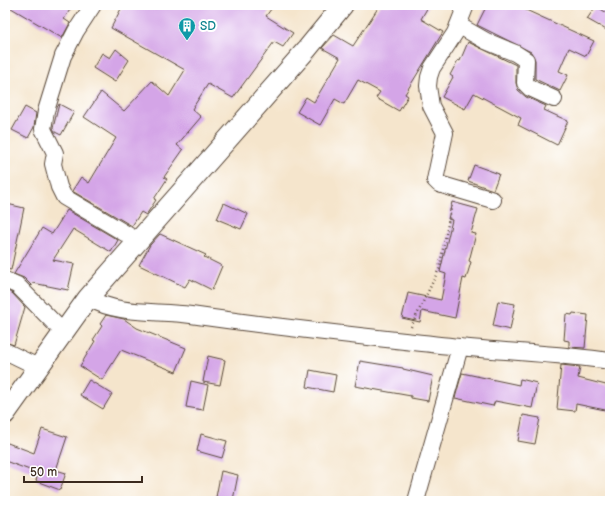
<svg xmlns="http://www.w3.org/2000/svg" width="615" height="506" viewBox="0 0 615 506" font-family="'Balsamiq Sans',sans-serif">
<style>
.building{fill:#d4a5e7}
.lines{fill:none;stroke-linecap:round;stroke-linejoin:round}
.minor-casing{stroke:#574638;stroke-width:18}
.major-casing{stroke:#574638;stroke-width:22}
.path{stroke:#574638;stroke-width:2.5;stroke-dasharray:1 3;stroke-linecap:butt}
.minor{stroke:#fff;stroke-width:16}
.major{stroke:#fff;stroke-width:20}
.labels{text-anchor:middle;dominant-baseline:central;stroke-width:4;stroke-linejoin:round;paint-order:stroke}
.culture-label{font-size:12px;fill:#0d838f;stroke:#fff;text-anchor:start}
</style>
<rect width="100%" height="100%" fill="#fff"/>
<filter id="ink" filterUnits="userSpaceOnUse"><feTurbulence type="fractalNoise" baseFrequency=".025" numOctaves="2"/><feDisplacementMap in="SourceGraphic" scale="8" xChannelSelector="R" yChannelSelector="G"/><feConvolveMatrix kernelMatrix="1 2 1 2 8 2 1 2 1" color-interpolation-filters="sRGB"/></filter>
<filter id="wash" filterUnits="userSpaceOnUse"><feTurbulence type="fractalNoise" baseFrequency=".012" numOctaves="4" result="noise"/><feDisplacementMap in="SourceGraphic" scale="16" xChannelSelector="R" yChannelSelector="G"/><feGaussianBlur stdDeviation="0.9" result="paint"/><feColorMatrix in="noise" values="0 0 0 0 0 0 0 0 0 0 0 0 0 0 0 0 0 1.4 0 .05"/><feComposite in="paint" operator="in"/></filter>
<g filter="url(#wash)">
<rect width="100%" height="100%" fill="#f5e5cc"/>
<g id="blocks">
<!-- building -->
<path class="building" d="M 6,5 L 73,5 L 64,19 L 70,23 L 62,38 Z
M 123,5 L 274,5 L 266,16 L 293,33 L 283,47 L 274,42 L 233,98 L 208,84 L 192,109 L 201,117 L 177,145 L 183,150 L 164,177 L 167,179 L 154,199 L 156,200 L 146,215 L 141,212 L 132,226 L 72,191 L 81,177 L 89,183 L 116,138 L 84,117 L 101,92 L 124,111 L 152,81 L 169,96 L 185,70 L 111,28 Z
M 380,5 L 429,5 L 421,19 L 443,32 L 405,94 L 408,96 L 399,111 L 376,98 L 380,92 L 358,80 L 344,104 L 335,99 L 320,125 L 297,112 L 306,97 L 314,102 L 340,58 L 322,48 L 334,35 L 353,46 Z
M 487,5 L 515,5 L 594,41 L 586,56 L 569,48 L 559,71 L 568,75 L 560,91 L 535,79 L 535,60 L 531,52 L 477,25 Z
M 596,6 L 610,15 L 610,32 L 587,19 Z
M 468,42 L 516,65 L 516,83 L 518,90 L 526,97 L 546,106 L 544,110 L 568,121 L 557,145 L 518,125 L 521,118 L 474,93 L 465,109 L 442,97 L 453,77 L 450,75 L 458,60 L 460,61 Z
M 116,49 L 129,60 L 115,82 L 93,68 L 102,53 L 110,58 Z
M 59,104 L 74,112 L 61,135 L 55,132 L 53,128 Z
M 25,107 L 36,113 L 34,127 L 28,138 L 12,130 Z
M 474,165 L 499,174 L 493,190 L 468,181 Z
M 452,202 L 478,209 L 471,233 L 476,234 L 469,261 L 471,262 L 466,279 L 463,278 L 455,318 L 422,311 L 420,322 L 402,318 L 408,293 L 441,300 L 446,274 L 440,272 L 452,220 L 448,219 Z
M 224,203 L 248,214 L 241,229 L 217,219 Z
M 7,204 L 24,208 L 11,270 L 5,269 L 5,211 Z
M 67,210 L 118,240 L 111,252 L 73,229 L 53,260 L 74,264 L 68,290 L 33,283 L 32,286 L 24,278 L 14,274 L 42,228 L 52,234 Z
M 160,234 L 206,255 L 204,257 L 222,266 L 212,290 L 190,279 L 185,287 L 139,265 L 150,245 Z
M 5,290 L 12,293 L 25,307 L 14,345 L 5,342 Z
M 498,301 L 515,304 L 510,330 L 493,326 Z
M 573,313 L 588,315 L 585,348 L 569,347 L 569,341 L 564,340 L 566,314 L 572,315 Z
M 106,315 L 124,319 L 137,328 L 186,348 L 176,372 L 121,350 L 102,380 L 80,366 L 95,341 L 93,340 L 102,326 L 100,324 Z
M 208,356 L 225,360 L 220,385 L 203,382 Z
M 360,361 L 403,368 L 403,369 L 433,376 L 428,401 L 411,398 L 411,396 L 355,386 Z
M 561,365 L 580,367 L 578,378 L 610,386 L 610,411 L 576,404 L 575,411 L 557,409 Z
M 310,370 L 336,375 L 333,392 L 307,387 Z
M 462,373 L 519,385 L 520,379 L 537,383 L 532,408 L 495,401 L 493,406 L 455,398 Z
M 89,380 L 112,394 L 103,409 L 80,395 Z
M 191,381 L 208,385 L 203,410 L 186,407 Z
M 523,415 L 540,418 L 535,444 L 518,441 Z
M 42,429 L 67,437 L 56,470 L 66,473 L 60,490 L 36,481 L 38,473 L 5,461 L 5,442 L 34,453 Z
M 201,434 L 227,441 L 222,458 L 197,451 Z
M 221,471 L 238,475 L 233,500 L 216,497 Z"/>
</g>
</g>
<g filter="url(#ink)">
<use href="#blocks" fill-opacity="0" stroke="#574638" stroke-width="1"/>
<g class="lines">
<!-- minor casing -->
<g class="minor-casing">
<path id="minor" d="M 93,5 L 76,31 L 63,56 L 46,111 L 43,129 L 55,153 L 53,164 L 59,187 L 64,197 L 138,241
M 466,5 L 455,33 L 432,68 L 429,77 L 428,86 L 431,106 L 445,133 L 435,180 L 439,184 L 493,200
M 458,25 L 486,41 L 515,53 L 526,60 L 525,83 L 530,88 L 554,99
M 5,280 L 17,285 L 64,333
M 88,298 C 121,316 155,310 191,315 C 280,328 370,337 459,347 C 509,352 560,354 610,361
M 5,351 L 38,367
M 416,501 L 460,347"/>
</g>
<!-- major casing -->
<g class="major-casing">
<path id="major" d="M 5,414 L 88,298 L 307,49 L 343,5"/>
</g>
<!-- path -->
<path class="path" d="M 411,327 L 439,269 L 452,204"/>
<!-- minor -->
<use href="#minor" class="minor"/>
<!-- major -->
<use href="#major" class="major"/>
</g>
</g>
<!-- icons -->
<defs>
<g id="building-pin" transform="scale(0.9)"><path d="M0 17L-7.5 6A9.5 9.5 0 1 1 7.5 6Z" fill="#0f9aa8" stroke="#fff"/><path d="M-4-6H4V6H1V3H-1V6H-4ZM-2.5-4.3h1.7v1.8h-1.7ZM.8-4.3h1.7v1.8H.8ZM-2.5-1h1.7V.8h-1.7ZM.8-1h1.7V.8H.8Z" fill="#fff"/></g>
</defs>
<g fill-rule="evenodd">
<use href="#building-pin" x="187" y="26"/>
</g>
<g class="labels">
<!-- culture labels -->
<g class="culture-label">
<text x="200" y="26">SD</text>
</g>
</g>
<!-- margin -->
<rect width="615" height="506" fill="none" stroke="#fff" stroke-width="20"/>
<!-- scale -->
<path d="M24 476v6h118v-6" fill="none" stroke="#3b2a1e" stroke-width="2"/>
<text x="30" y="476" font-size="12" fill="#3b2a1e" stroke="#ffffff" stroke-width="3" paint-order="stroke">50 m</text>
</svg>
